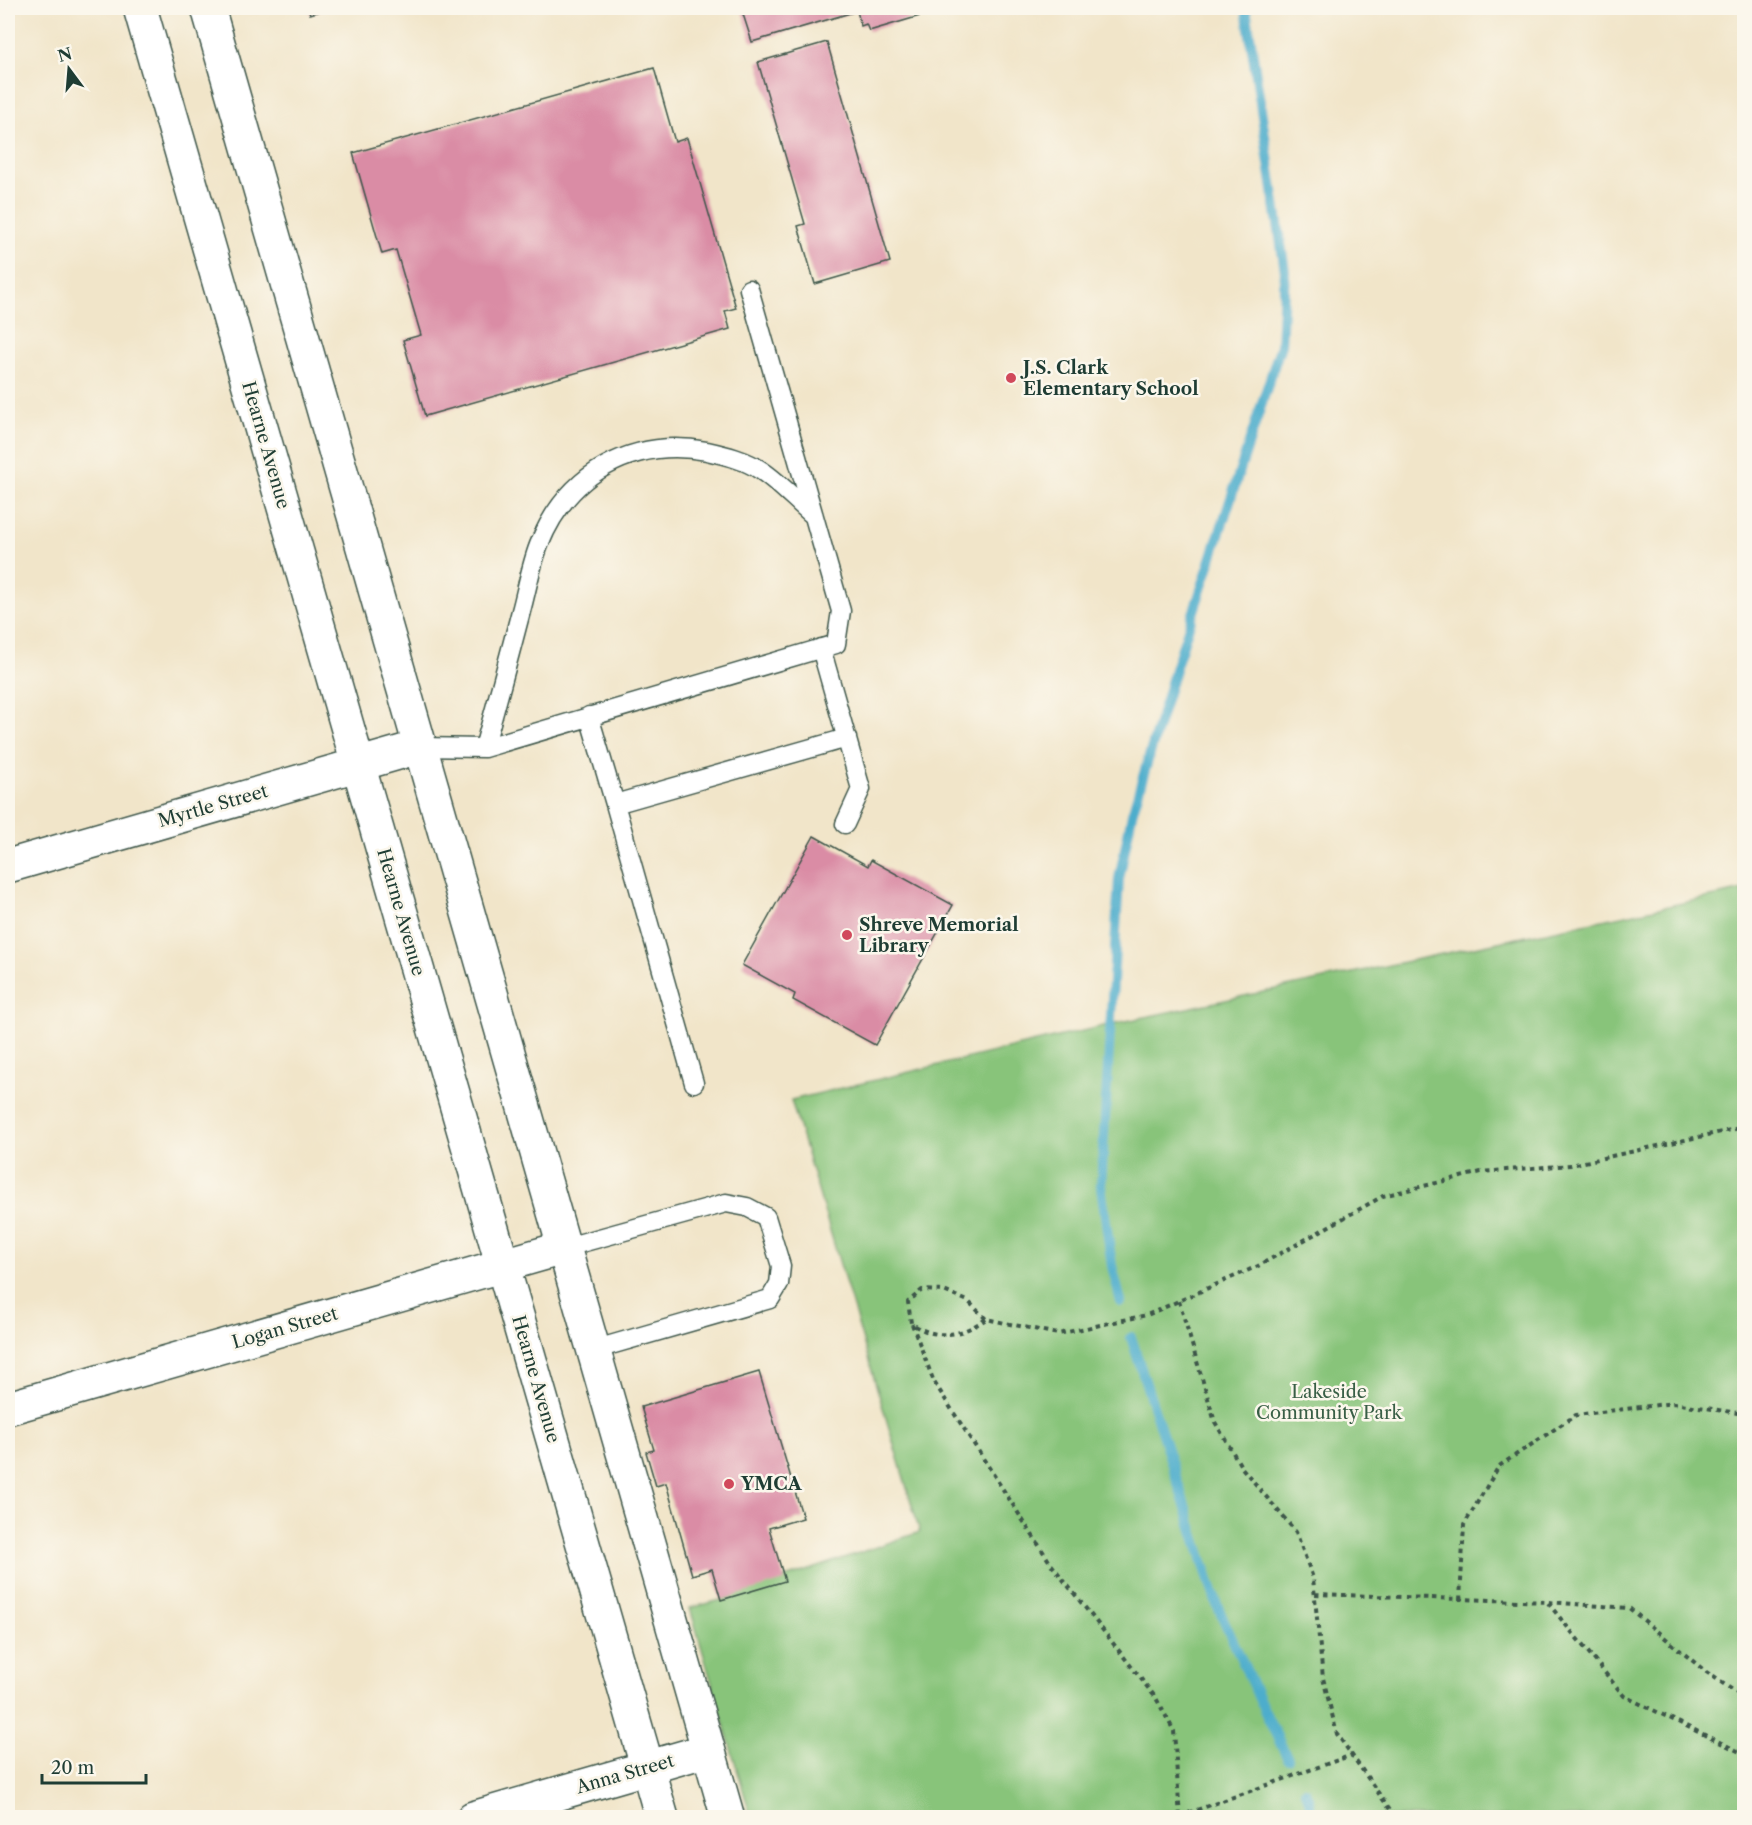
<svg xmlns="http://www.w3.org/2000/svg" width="1752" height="1825" viewBox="0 0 1752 1825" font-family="'Libre Caslon Text',serif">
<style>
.green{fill:#88c47a;stroke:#548057;stroke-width:1.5}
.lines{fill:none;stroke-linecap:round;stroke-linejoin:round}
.stream{stroke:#4dadcc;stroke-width:10}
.building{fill:#da8ca5}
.lane-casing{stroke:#3e564a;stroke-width:21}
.street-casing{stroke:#3e564a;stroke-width:36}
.secondary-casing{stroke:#3e564a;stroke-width:36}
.path{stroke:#3e564a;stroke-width:4;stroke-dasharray:4.5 4.5;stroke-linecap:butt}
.lane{stroke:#fff;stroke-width:18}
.street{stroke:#fff;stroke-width:33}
.secondary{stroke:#fff;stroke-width:33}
.poi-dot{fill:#d1495b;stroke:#fbf7ec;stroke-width:2}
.labels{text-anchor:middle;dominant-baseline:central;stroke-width:5;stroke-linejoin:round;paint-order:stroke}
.poi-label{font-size:18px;font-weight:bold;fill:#1f3d34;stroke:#fbf7ec;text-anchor:start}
.street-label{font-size:18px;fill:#1f3d34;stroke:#fbf7ec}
.park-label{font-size:18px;fill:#395f46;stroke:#fbf7ec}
</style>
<rect width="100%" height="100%" fill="#fbf7ec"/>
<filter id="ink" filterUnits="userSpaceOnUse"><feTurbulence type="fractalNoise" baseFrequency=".0167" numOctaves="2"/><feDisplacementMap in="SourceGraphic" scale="12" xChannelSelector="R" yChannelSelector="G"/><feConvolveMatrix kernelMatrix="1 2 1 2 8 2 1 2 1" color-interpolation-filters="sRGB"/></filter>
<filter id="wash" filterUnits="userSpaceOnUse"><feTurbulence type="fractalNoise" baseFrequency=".008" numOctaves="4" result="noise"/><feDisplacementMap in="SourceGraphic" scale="24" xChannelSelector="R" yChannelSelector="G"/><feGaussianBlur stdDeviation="1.35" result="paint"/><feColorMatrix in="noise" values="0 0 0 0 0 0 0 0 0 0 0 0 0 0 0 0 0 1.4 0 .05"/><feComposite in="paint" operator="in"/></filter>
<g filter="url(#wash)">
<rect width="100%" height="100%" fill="#f1e5c9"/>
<!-- green -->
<path class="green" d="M 1744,890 L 1744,1817 L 751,1817 L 690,1608 L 721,1600 L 920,1532 L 791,1100 L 1112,1024 Z"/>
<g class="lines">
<!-- stream -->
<path class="stream" d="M 1121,1302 L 1112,1266 L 1101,1186 L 1119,879 L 1132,814 L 1176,666 L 1281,345 L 1285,271 L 1246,8
M 1131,1337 L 1217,1605 L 1265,1712 L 1288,1759
M 1305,1791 L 1309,1800 L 1312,1818"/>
</g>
<g id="blocks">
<!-- building -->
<path class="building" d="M 308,8 L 331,8 L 310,14 Z
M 741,8 L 947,8 L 869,31 L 866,24 L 861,26 L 857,11 L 752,42 Z
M 827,42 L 890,262 L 815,284 L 798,226 L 805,224 L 758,62 Z
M 654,68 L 675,142 L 687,138 L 736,308 L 725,311 L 730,329 L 425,416 L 403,340 L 421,335 L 396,250 L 382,254 L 353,153 Z
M 814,836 L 868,866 L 871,860 L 953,905 L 875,1045 L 793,1000 L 795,994 L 742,965 Z
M 759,1372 L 803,1518 L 769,1528 L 785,1581 L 721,1600 L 712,1569 L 692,1575 L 666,1483 L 656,1486 L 646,1452 L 654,1450 L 641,1407 Z"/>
</g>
</g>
<g filter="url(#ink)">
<use href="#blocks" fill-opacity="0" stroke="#3e564a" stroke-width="1.5"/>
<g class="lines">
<!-- lane casing -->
<g class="lane-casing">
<path id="lane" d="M 821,648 L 861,789 L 845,824
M 589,716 L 615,804
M 419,747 L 484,748 L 836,644 L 841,611 L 749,289
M 484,748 C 497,702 509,657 521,611 C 527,589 531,565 539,545 C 567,474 632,437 707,451 C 725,455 746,460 762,471 C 781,484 797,502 814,516
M 694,1083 L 615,804 L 847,738
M 563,1248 L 726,1203 L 747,1207 L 766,1217 L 781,1266 L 779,1284 L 770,1299 L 593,1350
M 549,1796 L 555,1818"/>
</g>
<!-- street casing -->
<g class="street-casing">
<path id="street" d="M 8,866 L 419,747
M 8,1408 L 563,1248
M 473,1818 L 708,1750"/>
</g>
<!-- secondary casing -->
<g class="secondary-casing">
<path id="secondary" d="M 140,8 L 662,1818
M 208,8 L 728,1818"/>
</g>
<!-- path -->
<path class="path" d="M 1179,1301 L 1215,1422 L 1242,1468 L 1296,1532 L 1313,1578 L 1323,1678 L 1337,1734 L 1396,1818
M 986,1319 C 961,1336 936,1341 911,1323 L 908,1302 L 922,1290 L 944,1291 L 968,1301 L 986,1319 L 1058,1334 L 1147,1315 L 1258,1266 L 1383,1196 L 1481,1172 L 1571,1165 L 1744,1127
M 912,1324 L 934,1382 L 1051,1564 L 1156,1698 L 1174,1731 L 1180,1818
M 1315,1594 L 1548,1602 L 1629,1608 L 1705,1671 L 1744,1698
M 1460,1600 L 1464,1525 L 1499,1466 L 1576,1415 L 1674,1403 L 1744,1414
M 1548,1603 L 1624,1696 L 1744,1754
M 1180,1816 L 1352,1755"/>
<!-- lane -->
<use href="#lane" class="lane"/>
<!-- street -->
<use href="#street" class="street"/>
<!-- secondary -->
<use href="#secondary" class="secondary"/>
</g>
</g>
<!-- markers -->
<g class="poi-dot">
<circle cx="1011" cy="378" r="6"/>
<circle cx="847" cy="935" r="6"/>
<circle cx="729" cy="1484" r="6"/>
</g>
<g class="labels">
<!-- poi labels -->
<g class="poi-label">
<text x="1023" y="368">J.S. Clark<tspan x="1023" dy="21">Elementary School</tspan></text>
<text x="859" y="925">Shreve Memorial<tspan x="859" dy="21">Library</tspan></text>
<text x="741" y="1484">YMCA</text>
</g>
<!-- street labels -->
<g class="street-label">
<text transform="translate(266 445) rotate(74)">Hearne Avenue</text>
<text transform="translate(213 806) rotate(-16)">Myrtle Street</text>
<text transform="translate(401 912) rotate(74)">Hearne Avenue</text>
<text transform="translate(285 1328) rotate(-16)">Logan Street</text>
<text transform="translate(536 1379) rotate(74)">Hearne Avenue</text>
<text transform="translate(625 1774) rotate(-16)">Anna Street</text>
</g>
<!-- park labels -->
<g class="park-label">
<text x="1329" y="1392">Lakeside<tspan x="1329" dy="21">Community Park</tspan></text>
</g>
</g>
<!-- margin -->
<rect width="1752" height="1825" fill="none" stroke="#fbf7ec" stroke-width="30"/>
<!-- north arrow -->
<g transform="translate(69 69) rotate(344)" stroke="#fbf7ec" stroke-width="4.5" paint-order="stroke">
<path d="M0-4.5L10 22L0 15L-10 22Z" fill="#1f3d34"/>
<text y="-9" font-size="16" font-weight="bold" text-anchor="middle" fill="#1f3d34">N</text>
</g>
<!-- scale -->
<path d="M42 1774v9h104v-9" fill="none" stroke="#1f3d34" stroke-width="3"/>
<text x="51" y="1774" font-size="18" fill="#1f3d34" stroke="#fbf7ec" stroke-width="4.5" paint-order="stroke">20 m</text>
</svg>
